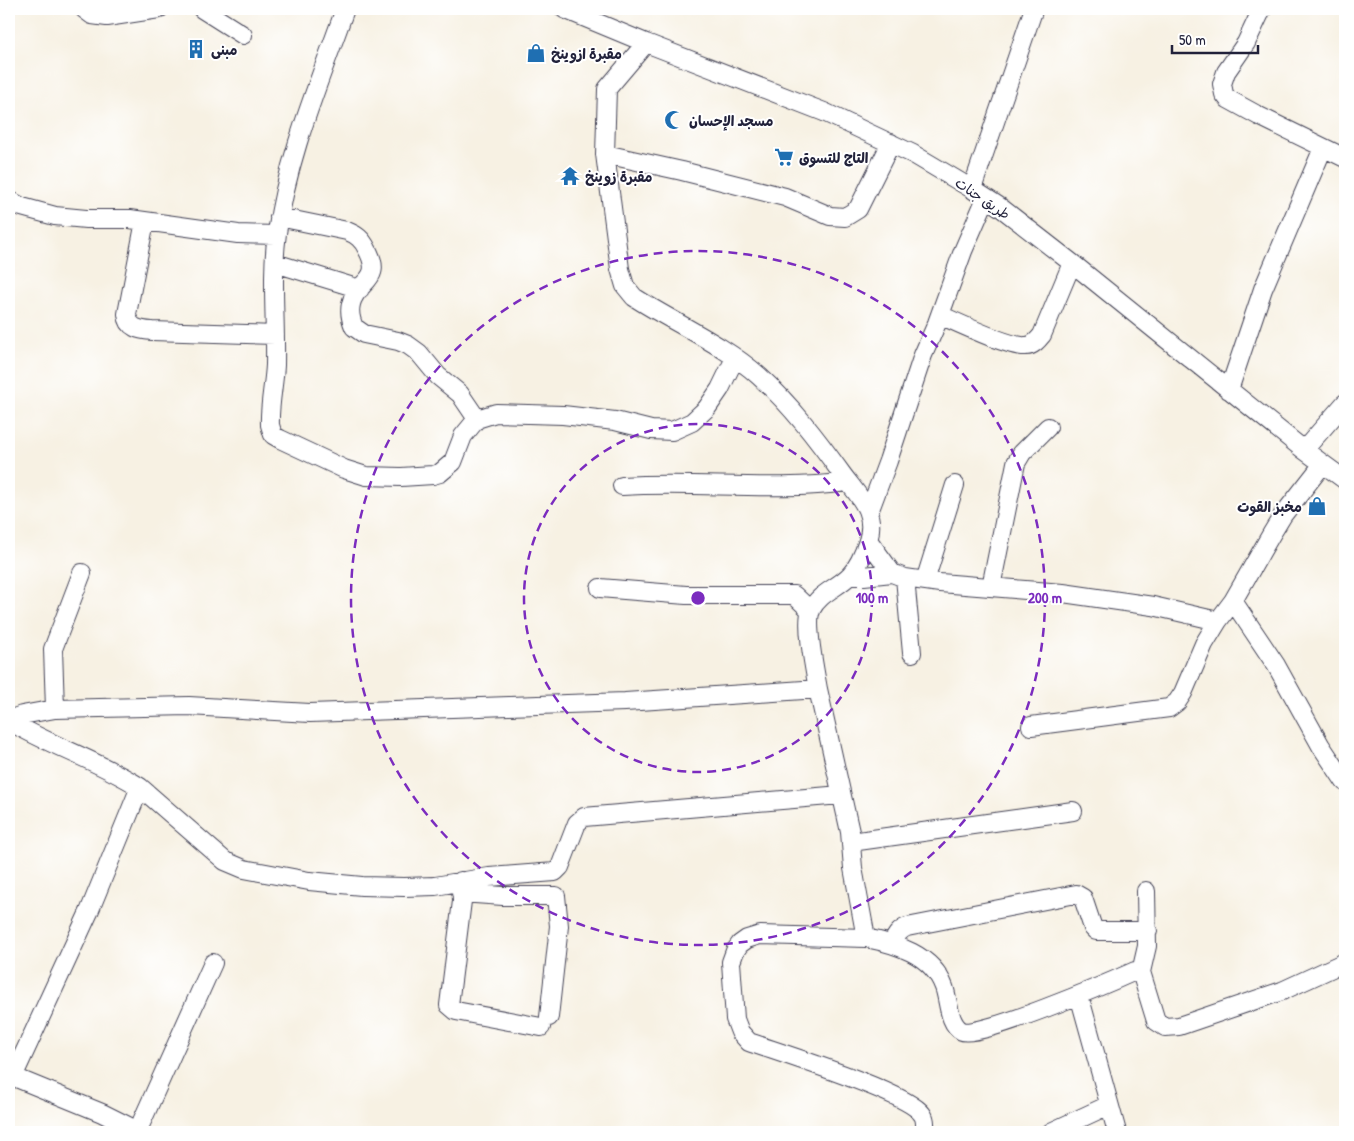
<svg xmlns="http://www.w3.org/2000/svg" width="1354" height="1141" viewBox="0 0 1354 1141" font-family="'Patrick Hand','Playpen Sans Arabic',sans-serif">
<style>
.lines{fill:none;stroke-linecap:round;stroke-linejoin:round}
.minor-casing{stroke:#424154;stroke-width:20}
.minor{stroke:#fff;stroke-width:18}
.ring{fill:none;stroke:#7b2cbf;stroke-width:2.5;stroke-dasharray:9 6}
.labels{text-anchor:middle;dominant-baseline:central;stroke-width:4;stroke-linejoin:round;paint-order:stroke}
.poi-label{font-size:14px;font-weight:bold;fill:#22223b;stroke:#fff;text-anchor:start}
.street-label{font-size:14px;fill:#22223b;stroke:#fff}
.centre{fill:#7b2cbf;stroke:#fff;stroke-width:2.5}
.ring-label{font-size:15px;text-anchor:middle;font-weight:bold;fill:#7b2cbf;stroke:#fff;stroke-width:4;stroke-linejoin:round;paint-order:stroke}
</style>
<rect width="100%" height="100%" fill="#fff"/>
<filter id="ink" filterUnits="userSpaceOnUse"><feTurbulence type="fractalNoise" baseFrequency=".02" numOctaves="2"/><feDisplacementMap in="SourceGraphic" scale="10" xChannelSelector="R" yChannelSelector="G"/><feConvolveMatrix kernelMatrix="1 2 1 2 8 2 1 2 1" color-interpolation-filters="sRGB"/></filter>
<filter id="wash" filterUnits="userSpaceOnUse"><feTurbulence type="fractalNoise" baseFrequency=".0096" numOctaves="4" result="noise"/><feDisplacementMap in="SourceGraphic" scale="20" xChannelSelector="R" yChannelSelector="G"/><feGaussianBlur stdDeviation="1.12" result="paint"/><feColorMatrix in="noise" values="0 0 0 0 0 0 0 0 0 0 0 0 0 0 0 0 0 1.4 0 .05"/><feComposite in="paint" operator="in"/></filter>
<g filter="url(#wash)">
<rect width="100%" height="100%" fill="#f7f1e3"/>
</g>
<g filter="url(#ink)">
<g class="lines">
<!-- minor casing -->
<g class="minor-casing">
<path id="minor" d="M 84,9 L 92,15 L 107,17 L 159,9
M 202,9 L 243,35
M 345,9 C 319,83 288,154 277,233 C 271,276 276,321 275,365 C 274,385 269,405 270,425 L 273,435 L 280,439 L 344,469 L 366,476 L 401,477 L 433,475 L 440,473 L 453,462 L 463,436 L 477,419
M 564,9 L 646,43 L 824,112 L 913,154 L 972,189 L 1000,207 L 1072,263 L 1304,450 L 1345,480
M 1262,9 L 1246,43 L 1226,72 L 1222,84 L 1224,94 L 1228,99 L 1259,116 L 1345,158
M 605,154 L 682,171 L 785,197 L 830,216 L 845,217 L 858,209 L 891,143
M 972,189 L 1033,11
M 9,200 L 22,207 L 55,216 L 86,219 L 130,219 L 238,234 L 276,235
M 279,217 L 347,231 C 357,235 362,239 367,249 C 385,282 356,280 351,304 C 349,312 351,320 354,327 L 364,334 L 398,341 L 408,345 L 419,353 L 438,376 L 460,394 L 477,419 L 496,413 L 563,415 L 615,421 L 651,430 L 672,431 L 692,422 L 707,408 L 720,389 L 735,358
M 145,221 L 127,314 C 128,328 139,330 152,331 L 275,335
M 275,263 L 360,289
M 940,315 C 956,322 1011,348 1026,346 C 1033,346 1038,340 1042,335 L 1072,263
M 1229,390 L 1263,289 L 1323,148
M 1304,450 L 1345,403
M 622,486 C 697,481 773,492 847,482
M 869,512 L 888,461 L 923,355 L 937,323 L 963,251 L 986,198
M 868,540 L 892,573
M 849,576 L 864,576 L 892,573 L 905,578 L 940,583 L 1063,593 L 1153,606 L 1218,621
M 905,578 L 912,653
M 925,581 L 955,485
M 991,587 L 1016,463 L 1022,453 L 1048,427
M 600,588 L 686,595 L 794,595 L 811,611
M 1233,601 L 1276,665 L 1321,746 L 1345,782
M 818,689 L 850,832 L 853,868 L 866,938 C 896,944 932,954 944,987 C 949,1000 948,1024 962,1031 C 978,1039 1113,981 1135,971 L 1141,972 L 1156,1021 L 1165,1027 L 1179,1026 L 1282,991 L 1345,962
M 55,709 L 53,649 L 82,573
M 9,720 L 22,715 L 55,709 L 189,706 L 310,713 L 625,702 L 818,689 C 815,672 805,624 811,610 C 819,593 839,587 850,575 C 859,566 864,553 868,541 C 877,511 858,496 842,474 C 817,439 791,405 759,376 C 723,344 674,323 634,297 L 625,286 L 620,269 L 605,154 L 607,89 L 646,43
M 9,721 C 51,746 99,761 140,787 L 225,861 L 244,869 L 309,881 L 362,886 L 404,887 L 435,886 L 489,877 L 555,872 L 560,867 L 577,823 L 584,817 L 841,795
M 1031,726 L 1169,708 L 1177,702 L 1183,693 L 1204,644 L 1218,621 L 1233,601 L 1272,533 L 1283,515 L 1323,464
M 851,842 L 1073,811
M 461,881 L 462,901 L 449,1005 L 456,1011 L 541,1027
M 461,893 L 503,896 L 556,896 L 559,926 L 549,1017
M 866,938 L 760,935 L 747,939 L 740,944 L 735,951 L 731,962 L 735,1019 L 740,1032 L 749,1042 C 780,1053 907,1092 922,1114 C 926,1119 925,1126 925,1132
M 892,943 C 896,936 899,930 907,927 L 1076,894 L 1083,898 L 1093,928 L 1096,931 L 1148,931
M 1141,972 L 1147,946 L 1146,891
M 1079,995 L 1117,1132
M 9,1075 L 102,1113 L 140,1132
M 13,1077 L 89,912 L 140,787
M 138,1130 L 213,963
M 1051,1132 L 1109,1105"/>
</g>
<!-- minor -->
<use href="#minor" class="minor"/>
</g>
</g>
<!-- distance rings -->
<g class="ring">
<circle cx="698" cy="598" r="174"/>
<circle cx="698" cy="598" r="347"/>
</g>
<!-- icons -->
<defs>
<g id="building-bare" transform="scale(1.5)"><path d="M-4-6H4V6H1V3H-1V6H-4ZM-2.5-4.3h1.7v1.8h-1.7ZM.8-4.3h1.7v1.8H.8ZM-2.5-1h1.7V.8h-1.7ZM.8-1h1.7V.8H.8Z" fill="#1f6fb2" stroke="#fff" stroke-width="2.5" paint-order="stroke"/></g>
<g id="shop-bare" transform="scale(1.5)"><path d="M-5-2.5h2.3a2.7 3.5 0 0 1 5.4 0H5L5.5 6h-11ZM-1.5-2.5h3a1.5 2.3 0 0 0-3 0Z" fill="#1f6fb2" stroke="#fff" stroke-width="2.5" paint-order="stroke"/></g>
<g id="mosque-bare" transform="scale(1.5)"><path d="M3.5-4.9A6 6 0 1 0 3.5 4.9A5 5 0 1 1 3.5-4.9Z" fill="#1f6fb2" stroke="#fff" stroke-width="2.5" paint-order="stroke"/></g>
<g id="supermarket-bare" transform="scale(1.5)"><path d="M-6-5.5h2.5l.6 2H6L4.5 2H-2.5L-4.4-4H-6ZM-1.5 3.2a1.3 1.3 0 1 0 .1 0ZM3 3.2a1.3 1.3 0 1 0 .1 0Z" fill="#1f6fb2" stroke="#fff" stroke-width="2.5" paint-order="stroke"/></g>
<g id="temple-bare" transform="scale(1.5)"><path d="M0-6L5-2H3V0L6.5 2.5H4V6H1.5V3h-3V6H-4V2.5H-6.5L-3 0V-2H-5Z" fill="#1f6fb2" stroke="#fff" stroke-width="2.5" paint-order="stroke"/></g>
</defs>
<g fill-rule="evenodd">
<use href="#building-bare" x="196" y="49"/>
<use href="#shop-bare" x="536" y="53"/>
<use href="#mosque-bare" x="674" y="120"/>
<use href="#supermarket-bare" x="784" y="157"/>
<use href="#temple-bare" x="570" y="176"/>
<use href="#shop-bare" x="1317" y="506"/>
</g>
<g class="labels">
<!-- poi labels -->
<g class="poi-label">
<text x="211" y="49">مبنى</text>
<text x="551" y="53">مقبرة ازوينخ</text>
<text x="689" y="120">مسجد الإحسان</text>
<text x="799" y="157">التاج للتسوق</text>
<text x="585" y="176">مقبرة زوينخ</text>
<text x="1302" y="506" text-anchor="end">مخبز القوت</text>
</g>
<!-- street labels -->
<g class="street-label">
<text transform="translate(983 198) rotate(34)">طريق جنات</text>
</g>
</g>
<circle cx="698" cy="598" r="8" class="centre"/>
<g class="ring-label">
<text x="872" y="603">100 m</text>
<text x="1045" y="603">200 m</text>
</g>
<!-- margin -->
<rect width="1354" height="1141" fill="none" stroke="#fff" stroke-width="30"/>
<!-- scale -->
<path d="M1172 45v8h86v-8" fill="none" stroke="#22223b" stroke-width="2.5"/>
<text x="1179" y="45" font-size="15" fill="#22223b" stroke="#ffffff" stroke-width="4" paint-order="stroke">50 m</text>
</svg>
